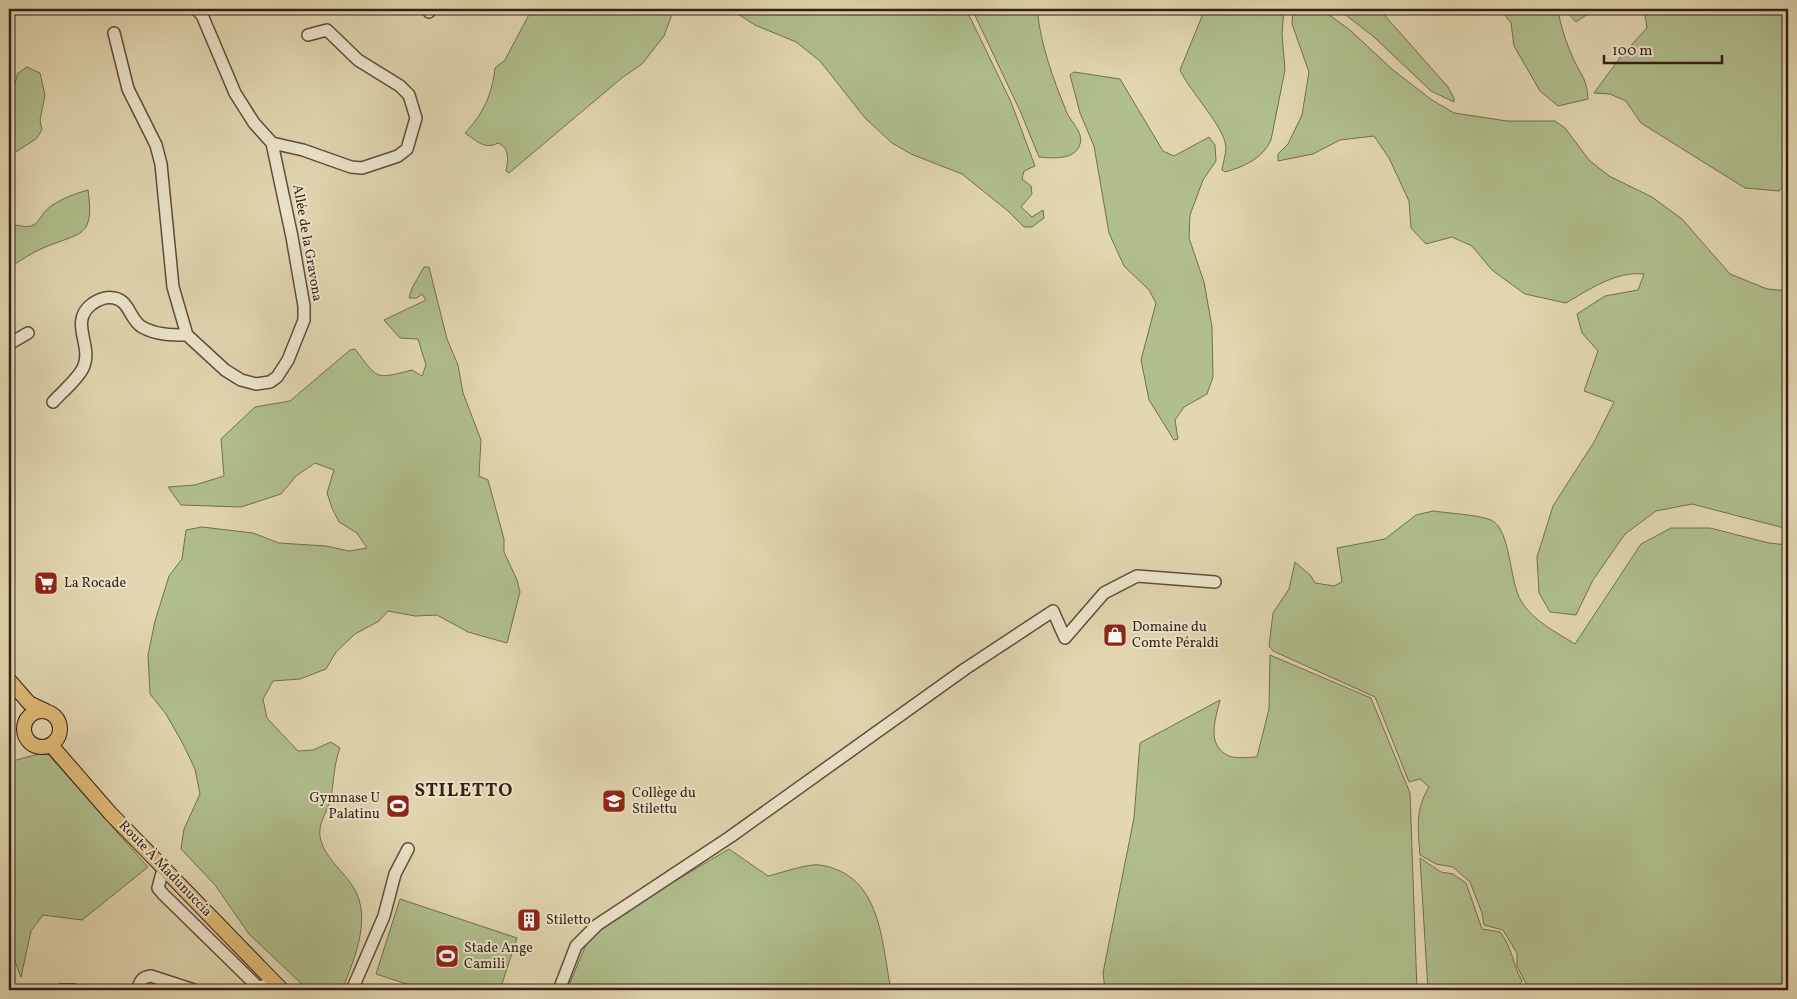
<svg xmlns="http://www.w3.org/2000/svg" width="1797" height="999" viewBox="0 0 1797 999" font-family="Vollkorn,serif">
<style>
.green{fill:#b0bf8d;stroke:#736e50}
.lines{fill:none;stroke-linecap:round;stroke-linejoin:round}
.minor-casing{stroke:#614c3b;stroke-width:14}
.major-casing{stroke:#361e14;stroke-width:16}
.minor{stroke:#ece5cc;stroke-width:11}
.major{stroke:#e1bc78;stroke-width:14}
.labels{text-anchor:middle;dominant-baseline:central;stroke-width:4;stroke-linejoin:round;paint-order:stroke}
.street-label{font-size:14px;fill:#361e14;stroke:#ece5cc}
.poi-label{font-size:14px;fill:#361e14;stroke:#ece5cc;text-anchor:start}
.district-label{font-size:19px;font-weight:bold;letter-spacing:1px;fill:#361e14;stroke:#ece5cc}
</style>
<rect width="100%" height="100%" fill="#e2d7b1"/>
<filter id="stains"><feTurbulence type="fractalNoise" baseFrequency=".004" numOctaves="4"/><feColorMatrix values="0 0 0 0 .2 0 0 0 0 .09 0 0 0 0 .02 0 0 0 .5 -.17"/></filter>
<radialGradient id="worn" r=".72"><stop offset=".6" stop-color="#630" stop-opacity="0"/><stop offset="1" stop-color="#630" stop-opacity=".3"/></radialGradient>
<!-- green -->
<path class="green" d="M 532,9 L 674,9 L 664,36 L 642,64 L 623,77 L 509,173 L 506,171 C 508,161 510,148 498,143 C 484,150 477,141 465,133 C 483,114 492,95 495,68 L 505,60 Z
M 730,9 L 966,9 L 1011,102 L 1035,166 L 1024,171 L 1022,179 L 1031,186 L 1032,194 L 1021,207 L 1032,217 L 1043,210 L 1044,218 L 1032,227 L 1024,227 L 1008,211 L 962,174 L 911,154 L 892,143 L 865,118 L 820,61 L 796,42 L 755,25 Z
M 972,9 L 1037,9 C 1041,47 1053,78 1067,113 C 1071,122 1084,133 1080,144 C 1075,161 1052,158 1039,157 L 1021,113 Z
M 1205,9 L 1284,9 L 1282,34 L 1285,70 L 1271,140 C 1263,158 1244,167 1225,172 L 1222,170 C 1223,162 1226,155 1226,147 C 1224,126 1190,92 1180,70 Z
M 1293,9 L 1321,9 L 1350,30 L 1393,70 L 1432,100 L 1454,113 L 1507,121 L 1555,121 L 1565,128 L 1589,160 L 1609,176 L 1652,197 L 1682,219 L 1730,274 L 1767,289 L 1788,291 L 1788,529 L 1692,504 L 1656,511 L 1625,534 L 1593,580 L 1576,615 L 1550,612 L 1539,593 L 1537,557 L 1553,506 L 1594,442 L 1614,402 L 1584,391 L 1598,351 L 1582,333 L 1577,314 L 1605,296 L 1638,290 L 1644,274 C 1616,271 1590,289 1566,303 L 1525,294 L 1492,270 L 1472,246 L 1452,237 L 1426,244 L 1411,228 L 1409,201 L 1389,158 L 1374,136 L 1340,140 L 1313,154 L 1278,161 L 1278,154 L 1288,144 L 1302,115 L 1309,72 L 1292,24 Z
M 1338,9 L 1379,9 L 1448,87 L 1454,98 L 1454,102 L 1431,91 L 1374,37 Z
M 1500,9 L 1564,9 L 1559,16 C 1562,30 1567,45 1573,58 C 1581,76 1587,78 1588,99 L 1558,106 L 1540,91 L 1514,46 L 1511,23 Z
M 1568,9 L 1595,9 L 1576,22 L 1566,11 Z
M 1644,9 L 1788,9 L 1788,183 L 1779,191 L 1745,188 L 1641,123 L 1626,101 L 1610,94 L 1594,93 L 1622,55 L 1647,28 Z
M 27,67 L 40,73 L 45,95 L 40,120 L 42,130 L 36,139 L 14,153 L 9,149 L 9,103 L 18,73 Z
M 1074,72 L 1120,79 L 1163,151 L 1174,156 L 1209,137 L 1215,145 L 1216,161 L 1203,180 L 1190,215 L 1189,238 L 1204,282 L 1212,327 L 1213,377 L 1207,394 L 1184,407 L 1175,420 L 1178,439 L 1174,440 L 1149,400 L 1141,360 L 1156,303 L 1149,290 L 1124,266 L 1109,233 L 1094,146 L 1080,113 L 1070,75 Z
M 88,190 C 95,239 80,232 43,248 C 31,253 20,261 9,268 L 9,229 L 12,224 C 42,232 34,219 51,206 C 63,198 74,194 88,190 Z
M 424,267 L 429,267 L 447,339 L 458,365 L 463,393 L 481,440 L 479,476 L 488,480 L 504,539 L 504,552 L 517,580 L 520,592 L 507,643 L 468,632 L 437,615 L 415,616 L 388,611 L 379,621 L 355,634 L 336,652 L 326,669 L 300,679 L 273,681 L 263,699 L 267,718 L 298,751 L 313,750 L 331,742 L 340,748 C 334,764 334,780 331,797 C 328,812 316,824 321,841 C 325,856 340,869 349,881 C 375,913 355,957 342,990 L 308,990 L 249,934 L 215,885 L 181,849 L 184,829 L 200,794 L 195,769 L 183,744 L 166,714 L 150,694 L 148,655 L 155,621 L 169,576 L 182,559 L 186,530 L 202,527 L 253,533 L 279,543 L 326,546 L 349,551 L 367,548 L 357,533 L 339,522 L 332,508 L 327,493 L 334,470 L 315,463 L 296,476 L 281,494 L 241,507 L 181,505 L 168,487 L 195,485 L 224,476 L 221,439 L 255,407 L 290,401 L 350,350 L 355,349 C 378,379 374,380 412,370 L 422,376 L 426,365 L 418,339 L 400,338 L 384,320 L 426,300 L 422,294 L 417,298 L 409,298 L 412,288 Z
M 1433,511 C 1446,513 1480,515 1491,520 C 1511,529 1509,581 1521,601 C 1533,621 1556,632 1575,644 L 1641,544 L 1671,528 L 1710,528 L 1769,543 L 1788,545 L 1788,990 L 1522,990 L 1526,984 L 1517,966 L 1517,953 L 1503,930 L 1484,925 L 1482,913 L 1470,882 L 1453,867 L 1436,864 L 1420,855 C 1418,829 1415,809 1429,787 L 1420,779 L 1409,782 L 1375,697 L 1273,651 L 1269,646 L 1273,613 L 1289,589 L 1295,562 L 1311,576 L 1315,583 L 1334,586 L 1342,582 L 1337,548 L 1385,539 L 1416,515 Z
M 1270,655 L 1371,698 L 1410,793 L 1417,990 L 1105,990 L 1103,973 L 1134,818 L 1140,743 L 1220,700 C 1216,718 1205,745 1229,756 C 1236,759 1249,757 1257,757 L 1269,709 Z
M 46,752 L 148,867 L 82,920 L 43,915 L 31,931 L 21,977 L 9,946 L 9,762 Z
M 729,849 L 768,876 C 781,873 809,863 820,865 C 882,875 881,941 891,990 L 567,990 L 592,930 Z
M 1420,858 L 1441,872 L 1453,874 L 1466,883 L 1482,929 L 1500,932 C 1512,947 1513,965 1522,981 L 1518,986 L 1518,990 L 1428,990 Z
M 400,899 L 517,938 L 500,990 L 425,990 L 376,974 Z"/>
<g class="lines">
<!-- minor casing -->
<g class="minor-casing">
<path id="minor" d="M 429,12 L 429,9
M 114,33 L 128,89 L 156,145 L 161,164 L 173,287 L 187,335 L 225,370 L 241,380 L 256,384 L 270,382 L 277,377 L 288,360 L 304,320 L 304,306 L 292,237 L 272,143 L 254,123 L 235,93 L 202,15 L 196,9
M 272,143 L 303,150 L 351,167 L 362,168 L 398,156 L 407,149 L 416,118 L 409,95 L 400,86 L 358,60 L 327,30 L 308,35
M 9,344 L 28,333
M 53,402 C 62,392 77,380 83,368 C 94,346 68,322 92,304 C 99,299 106,296 114,298 C 129,300 130,320 142,327 C 156,335 172,335 187,335
M 163,869 L 158,888 L 163,894 L 259,988 L 273,981
M 61,990 L 73,990
M 137,990 C 140,982 141,977 151,976 L 194,990
M 352,990 L 384,916 L 395,874 L 408,849
M 559,990 L 576,946 L 597,925 L 730,837 L 965,669 L 1053,611 L 1065,638 L 1104,593 L 1137,576 L 1215,582"/>
</g>
<!-- major casing -->
<g class="major-casing">
<path id="major" d="M 9,680 L 29,703 L 46,711
M24 729a18 18 0 1 1 36 0a18 18 0 1 1-36 0Z
M 51,745 L 110,813 L 282,990"/>
</g>
<!-- minor -->
<use href="#minor" class="minor"/>
<!-- major -->
<use href="#major" class="major"/>
</g>
<!-- icons -->
<defs>
<g id="supermarket-square" transform="scale(1.25)"><rect x="-9" y="-9" width="18" height="18" rx="4" fill="#8f2418" stroke="#ece5cc"/><path d="M-6-5.5h2.5l.6 2H6L4.5 2H-2.5L-4.4-4H-6ZM-1.5 3.2a1.3 1.3 0 1 0 .1 0ZM3 3.2a1.3 1.3 0 1 0 .1 0Z" fill="#fff"/></g>
<g id="shop-square" transform="scale(1.25)"><rect x="-9" y="-9" width="18" height="18" rx="4" fill="#8f2418" stroke="#ece5cc"/><path d="M-5-2.5h2.3a2.7 3.5 0 0 1 5.4 0H5L5.5 6h-11ZM-1.5-2.5h3a1.5 2.3 0 0 0-3 0Z" fill="#fff"/></g>
<g id="school-square" transform="scale(1.25)"><rect x="-9" y="-9" width="18" height="18" rx="4" fill="#8f2418" stroke="#ece5cc"/><path d="M0-5L7-2L0 1L-7-2ZM-4 1L0 2.5L4 1V4Q0 6-4 4Z" fill="#fff"/></g>
<g id="stadium-square" transform="scale(1.25)"><rect x="-9" y="-9" width="18" height="18" rx="4" fill="#8f2418" stroke="#ece5cc"/><path d="M0-5a6.5 5 0 1 0 0 10a6.5 5 0 1 0 0-10ZM-3.5-1.8h7v3.6h-7Z" fill="#fff"/></g>
<g id="building-square" transform="scale(1.25)"><rect x="-9" y="-9" width="18" height="18" rx="4" fill="#8f2418" stroke="#ece5cc"/><path d="M-4-6H4V6H1V3H-1V6H-4ZM-2.5-4.3h1.7v1.8h-1.7ZM.8-4.3h1.7v1.8H.8ZM-2.5-1h1.7V.8h-1.7ZM.8-1h1.7V.8H.8Z" fill="#fff"/></g>
</defs>
<g fill-rule="evenodd">
<use href="#supermarket-square" x="46" y="583"/>
<use href="#shop-square" x="1115" y="635"/>
<use href="#school-square" x="614" y="801"/>
<use href="#stadium-square" x="398" y="806"/>
<use href="#building-square" x="529" y="920"/>
<use href="#stadium-square" x="447" y="956"/>
</g>
<g class="labels">
<!-- street labels -->
<g class="street-label">
<text transform="translate(307 243) rotate(80)">Allée de la Gravona</text>
<text transform="translate(165 869) rotate(46)">Route À Madunuccia</text>
</g>
<!-- poi labels -->
<g class="poi-label">
<text x="64" y="583">La Rocade</text>
<text x="1132" y="627">Domaine du<tspan x="1132" dy="16">Comte Péraldi</tspan></text>
<text x="632" y="793">Collège du<tspan x="632" dy="16">Stilettu</tspan></text>
<text x="380" y="798" text-anchor="end">Gymnase U<tspan x="380" dy="16">Palatinu</tspan></text>
<text x="546" y="920">Stiletto</text>
<text x="464" y="948">Stade Ange<tspan x="464" dy="16">Camili</tspan></text>
</g>
<!-- district labels -->
<g class="district-label">
<text x="464" y="791">STILETTO</text>
</g>
</g>
<!-- margin -->
<rect width="1797" height="999" fill="none" stroke="#e2d7b1" stroke-width="30"/>
<rect x="10" y="10" width="1777" height="979" fill="none" stroke="#361e14" stroke-width="2.5"/>
<rect x="15" y="15" width="1767" height="969" fill="none" stroke="#361e14"/>
<!-- scale -->
<path d="M1604 55v8h118v-8" fill="none" stroke="#361e14" stroke-width="2.5"/>
<text x="1612" y="55" font-size="15" fill="#361e14" stroke="#ece5cc" stroke-width="4" paint-order="stroke">100 m</text>
<rect width="100%" height="100%" filter="url(#stains)"/>
<rect width="100%" height="100%" fill="url(#worn)"/>
</svg>
